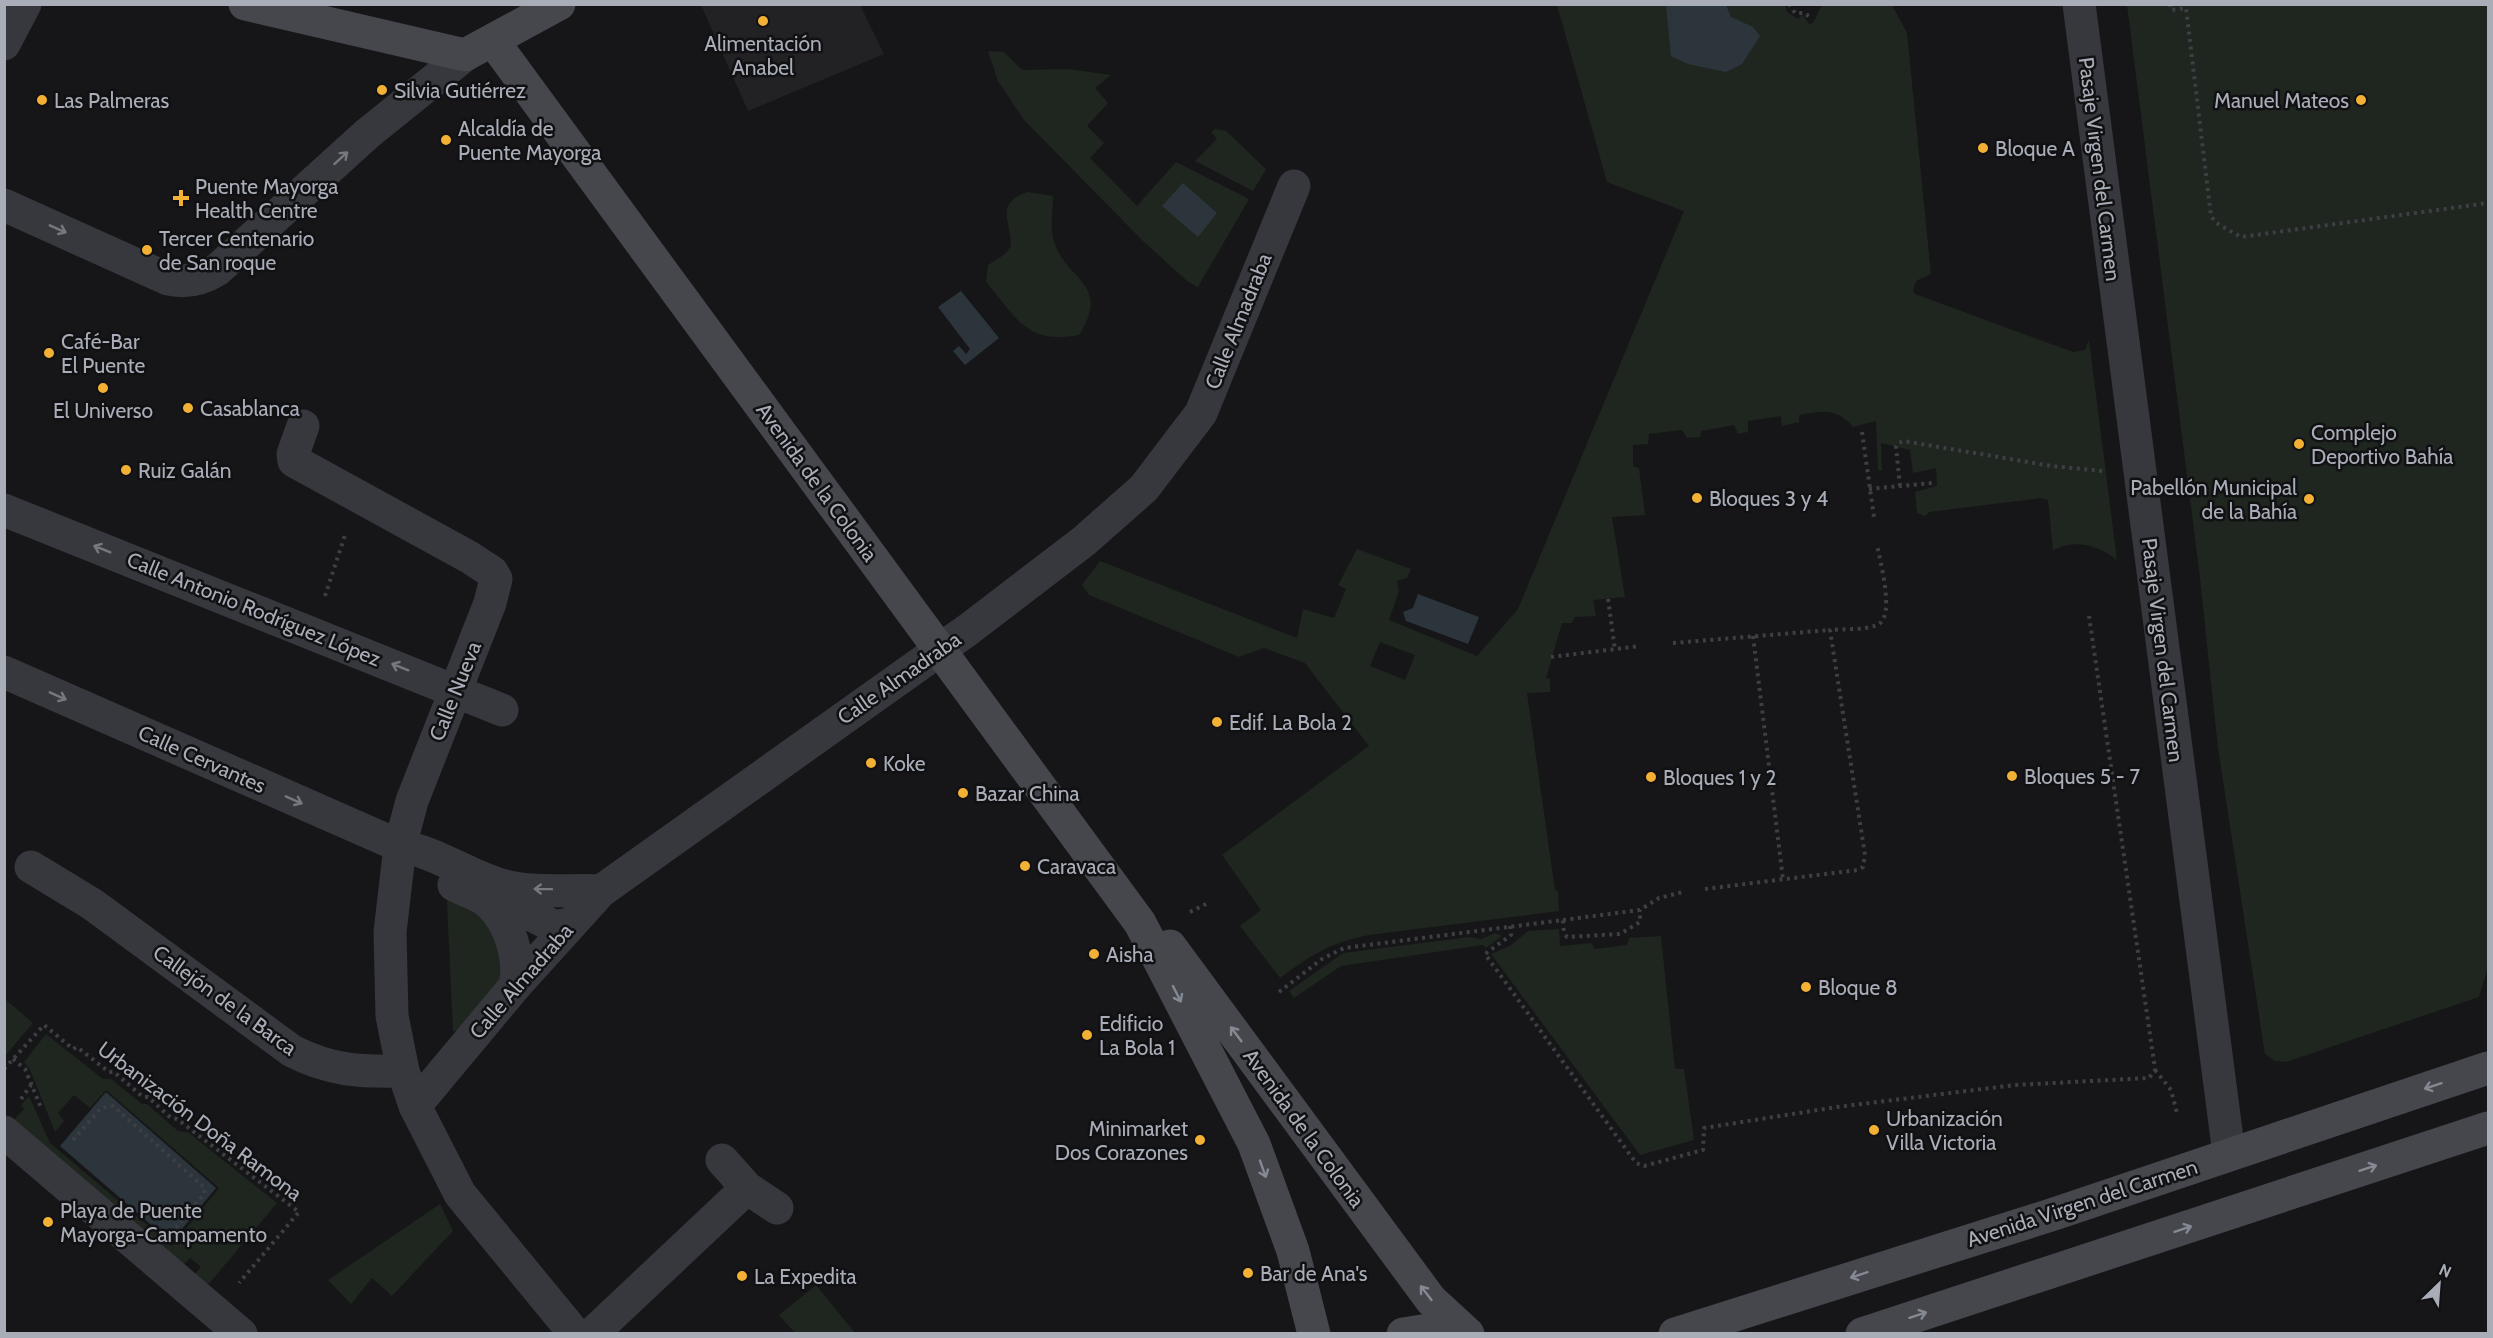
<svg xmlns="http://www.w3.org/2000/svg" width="2493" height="1338" viewBox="0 0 2493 1338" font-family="Cabin,sans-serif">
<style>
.built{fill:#222225}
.green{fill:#1e261f;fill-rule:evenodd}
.water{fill:#2c353c}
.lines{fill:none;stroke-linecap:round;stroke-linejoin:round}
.path{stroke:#3d3f44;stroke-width:4;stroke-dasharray:3 4.5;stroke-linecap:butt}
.street{stroke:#37383d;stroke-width:33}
.secondary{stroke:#45474d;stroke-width:33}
.oneway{stroke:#757881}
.oneway2{stroke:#858993}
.poi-dot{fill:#f2b134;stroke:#111113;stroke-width:2}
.labels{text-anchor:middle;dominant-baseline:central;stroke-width:5;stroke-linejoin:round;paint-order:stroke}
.poi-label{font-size:21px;fill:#a8adb8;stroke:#111113;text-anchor:start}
.street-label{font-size:21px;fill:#a8adb8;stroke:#111113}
</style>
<rect width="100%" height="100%" fill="#161618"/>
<!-- built -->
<path class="built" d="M 701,5 L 860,5 L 884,54 L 748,111 Z"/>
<!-- green -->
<path class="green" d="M 1557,5 L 1785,5 L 1787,12 L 1798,19 L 1802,14 L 1809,24 L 1813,23 L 1822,5 L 1892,5 L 1907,33 L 1931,274 L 1916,281 L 1913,291 L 1915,294 L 2073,352 L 2085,350 L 2089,340 L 2117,560 C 2097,545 2077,539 2053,550 L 2048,500 L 2041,498 L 1929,512 L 1925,516 L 1917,513 L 1915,492 L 1937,486 L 1936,468 L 1913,473 L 1910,450 L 1881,443 L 1882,471 L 1878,470 L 1876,421 L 1853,427 C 1838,407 1820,411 1799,415 L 1799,422 L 1782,426 L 1781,416 L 1748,421 L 1748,432 L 1738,434 L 1734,425 L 1701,431 L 1700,437 L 1687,438 L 1682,430 L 1649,434 L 1648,444 L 1633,445 L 1633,466 L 1639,468 L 1645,515 L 1612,517 L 1625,597 L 1593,600 L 1596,616 L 1575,617 L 1572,623 L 1562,623 L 1546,678 L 1550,679 L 1550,692 L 1527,693 L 1555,890 L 1558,891 L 1559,911 L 1369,935 C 1329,943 1313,954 1280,978 L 1240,926 L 1261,910 L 1222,855 L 1369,746 L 1305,663 L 1264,648 L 1239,657 L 1089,595 L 1082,585 L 1100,561 L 1297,638 L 1303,609 L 1334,618 L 1346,589 L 1338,585 L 1357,549 L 1411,569 L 1407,578 L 1397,581 L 1399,591 L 1389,620 L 1477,656 L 1518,609 L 1684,211 L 1607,182 ZM 1380,642 L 1415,655 L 1405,680 L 1370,666 Z
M 2127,5 L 2488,5 L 2488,967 L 2479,997 L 2286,1062 L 2275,1061 L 2265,1054 L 2218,748 L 2199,569 Z
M 988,51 L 1004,52 L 1022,70 L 1068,69 L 1111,75 L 1095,88 L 1108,103 L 1087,126 L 1104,143 L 1090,158 L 1137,206 L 1176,162 L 1249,199 L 1198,287 L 1187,281 L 1143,241 L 1024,120 L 998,81 Z
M 1215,129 L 1226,131 L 1266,169 L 1253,191 L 1195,161 L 1217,139 L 1211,132 Z
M 1028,192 L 1053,196 C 1053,209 1050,225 1053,238 C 1063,280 1113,282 1079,335 C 1026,345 1017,318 986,282 L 988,265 L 1005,254 L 1011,246 C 1011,220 994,203 1028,192 Z
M 450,897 L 477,910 L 503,950 L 500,979 L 459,1031 L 453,1031 L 447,902 Z
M 1559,929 L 1560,946 L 1592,943 L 1594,949 L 1627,945 L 1629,938 L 1661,936 L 1675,1069 L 1684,1069 L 1694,1140 L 1640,1155 L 1491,954 L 1510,946 L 1528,931 Z
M 1495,933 L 1502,936 L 1486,948 L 1483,945 L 1341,966 L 1294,998 L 1289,991 L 1343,953 L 1470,937 L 1481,939 Z
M 5,999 L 33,1023 L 5,1056 Z
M 46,1034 L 103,1079 L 111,1079 L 142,1104 L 147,1104 L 178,1131 L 189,1133 L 277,1203 L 207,1286 L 194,1275 L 201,1267 L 190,1258 L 183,1265 L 12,1122 L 24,1109 L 21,1105 L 29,1096 L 50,1143 L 172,1246 L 219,1188 L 106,1090 L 90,1108 L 74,1095 L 58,1113 L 64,1121 L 55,1132 L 31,1072 L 24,1062 Z
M 440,1204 L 453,1231 L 392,1296 L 372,1278 L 351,1304 L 328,1280 Z
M 816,1285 L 855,1333 L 795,1333 L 779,1315 Z"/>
<!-- water -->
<path class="water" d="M 1666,5 L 1726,5 L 1731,17 L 1753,27 L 1760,36 L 1742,64 L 1726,72 L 1688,64 L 1671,56 Z
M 1183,183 L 1217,213 L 1198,237 L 1162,206 Z
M 961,291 L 999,338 L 965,365 L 953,351 L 959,346 L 966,354 L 970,349 L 938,307 Z
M 1418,594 L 1479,617 L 1468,644 L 1406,621 L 1403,612 L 1413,608 Z
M 106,1092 L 216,1188 L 171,1242 L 60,1146 Z"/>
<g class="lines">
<!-- path -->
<path class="path" d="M 1789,4 L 1795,13 L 1804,13 L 1810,17
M 2170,4 L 2171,10 L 2186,8 L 2211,216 L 2216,223 L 2241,237 L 2488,203
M 1862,432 L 1874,517
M 1900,486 L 1896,447 L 1898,443 L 1904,441 L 2051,466 L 2102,471
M 1869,489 L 1932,483
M 325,596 L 345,535
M 1608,599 L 1615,650
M 1753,636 L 1783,879
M 1673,643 L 1830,630
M 1551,657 L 1640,646
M 1705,889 L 1858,870 L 1863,867 L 1865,855 L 1830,630 C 1844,629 1864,630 1877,625 C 1896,618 1880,561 1877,545
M 1190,912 L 1206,904
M 1563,920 L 1640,910 L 1659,898 L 1683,892
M 1510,926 L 1511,935 L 1485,954 L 1636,1163 L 1644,1166 L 1703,1150 L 1704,1128 L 1837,1107 L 2015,1085 L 2149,1078 L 2155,1070 L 2154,1062 L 2089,616
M 1279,992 L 1322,959 L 1344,948 L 1563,920 L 1564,933 L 1567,937 L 1620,934 L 1640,922 L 1640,910
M 13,1059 L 25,1069 L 42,1110
M 4,1069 L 44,1025 L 73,1049 L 77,1047 L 109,1072 L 114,1072 L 143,1097 L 148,1097 L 171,1118 L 177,1119 L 299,1212 L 239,1283
M 2155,1070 L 2171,1090 L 2177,1113
M 21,1099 L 31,1085
M 73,1140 L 101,1108 L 113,1106 L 205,1188 L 204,1194 L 176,1227"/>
<!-- street -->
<path class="street" d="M 2079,4 L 2229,1154
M 4,44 L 25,4
M 4,205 L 168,279 C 185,283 201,280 217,270 L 367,134 L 465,55
M 303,426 L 293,454 L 294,461 L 469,557 L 492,572 L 496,579 L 490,603 L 412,801 L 400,846 L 390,932 L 392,1016 L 403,1071 L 415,1106 L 460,1194 L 575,1334
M 4,510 L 502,710
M 4,672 L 400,846 C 435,852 462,872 495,883 C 527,895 567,889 601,891
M 31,867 L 92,904 L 292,1051 C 332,1071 360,1072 403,1071
M 454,885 C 466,891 478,894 488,902 C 510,922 521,958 515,986
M 483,894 L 495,896 L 555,927 L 572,923
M 415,1106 L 515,986 L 601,891 L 969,629 L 1084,541 L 1144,488 L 1201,413 L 1294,186
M 4,1132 L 241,1334
M 747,1188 L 777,1208
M 592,1334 L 747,1188 L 722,1160"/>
<!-- secondary -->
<path class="secondary" d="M 245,4 L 465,55 L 559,4
M 493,41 L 1140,923 L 1254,1144 L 1293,1251 L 1314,1334
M 1170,946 L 1431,1300 L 1468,1334
M 1403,1334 L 1441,1328 L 1459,1334
M 1675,1334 L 2054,1214 L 2488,1068
M 1862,1334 L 2488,1128"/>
</g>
<!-- one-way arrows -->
<defs><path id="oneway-shaft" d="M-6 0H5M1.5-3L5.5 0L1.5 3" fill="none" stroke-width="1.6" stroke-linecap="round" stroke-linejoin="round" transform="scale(1.5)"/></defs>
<g class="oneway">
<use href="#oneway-shaft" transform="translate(341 158) rotate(-42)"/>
<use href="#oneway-shaft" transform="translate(58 229) rotate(24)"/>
<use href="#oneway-shaft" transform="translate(102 549) rotate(-158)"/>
<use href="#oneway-shaft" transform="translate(400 667) rotate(-158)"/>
<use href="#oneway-shaft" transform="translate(58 696) rotate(24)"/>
<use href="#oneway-shaft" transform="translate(294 800) rotate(24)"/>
<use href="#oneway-shaft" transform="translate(543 889) rotate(-179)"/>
</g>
<g class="oneway2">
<use href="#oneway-shaft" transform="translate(1177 994) rotate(63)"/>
<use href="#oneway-shaft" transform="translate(1236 1034) rotate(-127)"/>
<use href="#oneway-shaft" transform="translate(2433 1086) rotate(162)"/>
<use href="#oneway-shaft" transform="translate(2368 1168) rotate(-18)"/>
<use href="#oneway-shaft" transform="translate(1263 1169) rotate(70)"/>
<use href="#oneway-shaft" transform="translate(2183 1229) rotate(-18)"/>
<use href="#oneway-shaft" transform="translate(1859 1275) rotate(162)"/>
<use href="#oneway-shaft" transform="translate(1426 1293) rotate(-128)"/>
<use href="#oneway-shaft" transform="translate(1918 1315) rotate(-18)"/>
</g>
<!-- markers -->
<g class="poi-dot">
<circle cx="763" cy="21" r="6"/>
<circle cx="382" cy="90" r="6"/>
<circle cx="42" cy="100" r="6"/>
<circle cx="2361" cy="100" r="6"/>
<circle cx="446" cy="140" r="6"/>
<circle cx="1983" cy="148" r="6"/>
<path d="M178 189h6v6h6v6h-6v6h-6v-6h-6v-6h6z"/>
<circle cx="147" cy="250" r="6"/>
<circle cx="49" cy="353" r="6"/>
<circle cx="103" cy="388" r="6"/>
<circle cx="188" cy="408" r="6"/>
<circle cx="2299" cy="444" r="6"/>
<circle cx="126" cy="470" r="6"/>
<circle cx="1697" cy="498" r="6"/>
<circle cx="2309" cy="499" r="6"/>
<circle cx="1217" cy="722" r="6"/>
<circle cx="871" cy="763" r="6"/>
<circle cx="2012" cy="776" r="6"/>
<circle cx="1651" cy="777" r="6"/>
<circle cx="963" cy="793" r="6"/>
<circle cx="1025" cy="866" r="6"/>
<circle cx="1094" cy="954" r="6"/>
<circle cx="1806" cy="987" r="6"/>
<circle cx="1087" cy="1035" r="6"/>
<circle cx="1874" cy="1130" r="6"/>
<circle cx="1200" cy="1140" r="6"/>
<circle cx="48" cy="1222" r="6"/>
<circle cx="1248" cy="1273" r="6"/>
<circle cx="742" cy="1276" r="6"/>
</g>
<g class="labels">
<!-- poi labels -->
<g class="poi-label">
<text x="763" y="43" text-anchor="middle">Alimentación<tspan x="763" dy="24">Anabel</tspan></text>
<text x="394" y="90">Silvia Gutiérrez</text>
<text x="54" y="100">Las Palmeras</text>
<text x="2349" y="100" text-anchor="end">Manuel Mateos</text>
<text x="458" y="128">Alcaldía de<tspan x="458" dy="24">Puente Mayorga</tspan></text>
<text x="1995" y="148">Bloque A</text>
<text x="195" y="186">Puente Mayorga<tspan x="195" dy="24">Health Centre</tspan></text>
<text x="159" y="238">Tercer Centenario<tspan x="159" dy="24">de San roque</tspan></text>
<text x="61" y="341">Café-Bar<tspan x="61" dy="24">El Puente</tspan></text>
<text x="200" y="408">Casablanca</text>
<text x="103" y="410" text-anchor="middle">El Universo</text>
<text x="2311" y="432">Complejo<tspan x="2311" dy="24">Deportivo Bahía</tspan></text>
<text x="138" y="470">Ruiz Galán</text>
<text x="2297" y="487" text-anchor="end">Pabellón Municipal<tspan x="2297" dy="24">de la Bahía</tspan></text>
<text x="1709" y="498">Bloques 3 y 4</text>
<text x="1229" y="722">Edif. La Bola 2</text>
<text x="883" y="763">Koke</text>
<text x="2024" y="776">Bloques 5 - 7</text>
<text x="1663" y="777">Bloques 1 y 2</text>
<text x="975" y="793">Bazar China</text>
<text x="1037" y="866">Caravaca</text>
<text x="1106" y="954">Aisha</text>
<text x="1818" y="987">Bloque 8</text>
<text x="1099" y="1023">Edificio<tspan x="1099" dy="24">La Bola 1</tspan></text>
<text x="1886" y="1118">Urbanización<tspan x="1886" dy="24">Villa Victoria</tspan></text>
<text x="1188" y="1128" text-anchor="end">Minimarket<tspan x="1188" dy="24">Dos Corazones</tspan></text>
<text x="60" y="1210">Playa de Puente<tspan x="60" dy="24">Mayorga-Campamento</tspan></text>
<text x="1260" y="1273">Bar de Ana's</text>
<text x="754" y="1276">La Expedita</text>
</g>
<!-- street labels -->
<g class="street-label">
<text transform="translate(2100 169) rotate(83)">Pasaje Virgen del Carmen</text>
<text transform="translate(1238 321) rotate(-68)">Calle Almadraba</text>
<text transform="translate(817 482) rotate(54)">Avenida de la Colonia</text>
<text transform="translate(254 609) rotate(22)">Calle Antonio Rodríguez López</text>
<text transform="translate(2163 650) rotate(83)">Pasaje Virgen del Carmen</text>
<text transform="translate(899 678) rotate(-35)">Calle Almadraba</text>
<text transform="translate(455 691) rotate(-68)">Calle Nueva</text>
<text transform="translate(202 759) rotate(24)">Calle Cervantes</text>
<text transform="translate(521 981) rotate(-49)">Calle Almadraba</text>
<text transform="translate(225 1000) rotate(36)">Callejón de la Barca</text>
<text transform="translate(200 1121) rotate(37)">Urbanización Doña Ramona</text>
<text transform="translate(1304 1128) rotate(54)">Avenida de la Colonia</text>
<text transform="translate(2082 1203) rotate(-18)">Avenida Virgen del Carmen</text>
</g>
</g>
<!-- border -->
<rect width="2493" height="1338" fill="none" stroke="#a8adb8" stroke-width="12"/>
<!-- north arrow -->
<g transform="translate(2439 1284) rotate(25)" stroke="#111113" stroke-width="4.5" paint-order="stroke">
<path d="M0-4.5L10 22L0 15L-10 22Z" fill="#a8adb8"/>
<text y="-9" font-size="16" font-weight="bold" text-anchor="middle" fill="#a8adb8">N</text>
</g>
</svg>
